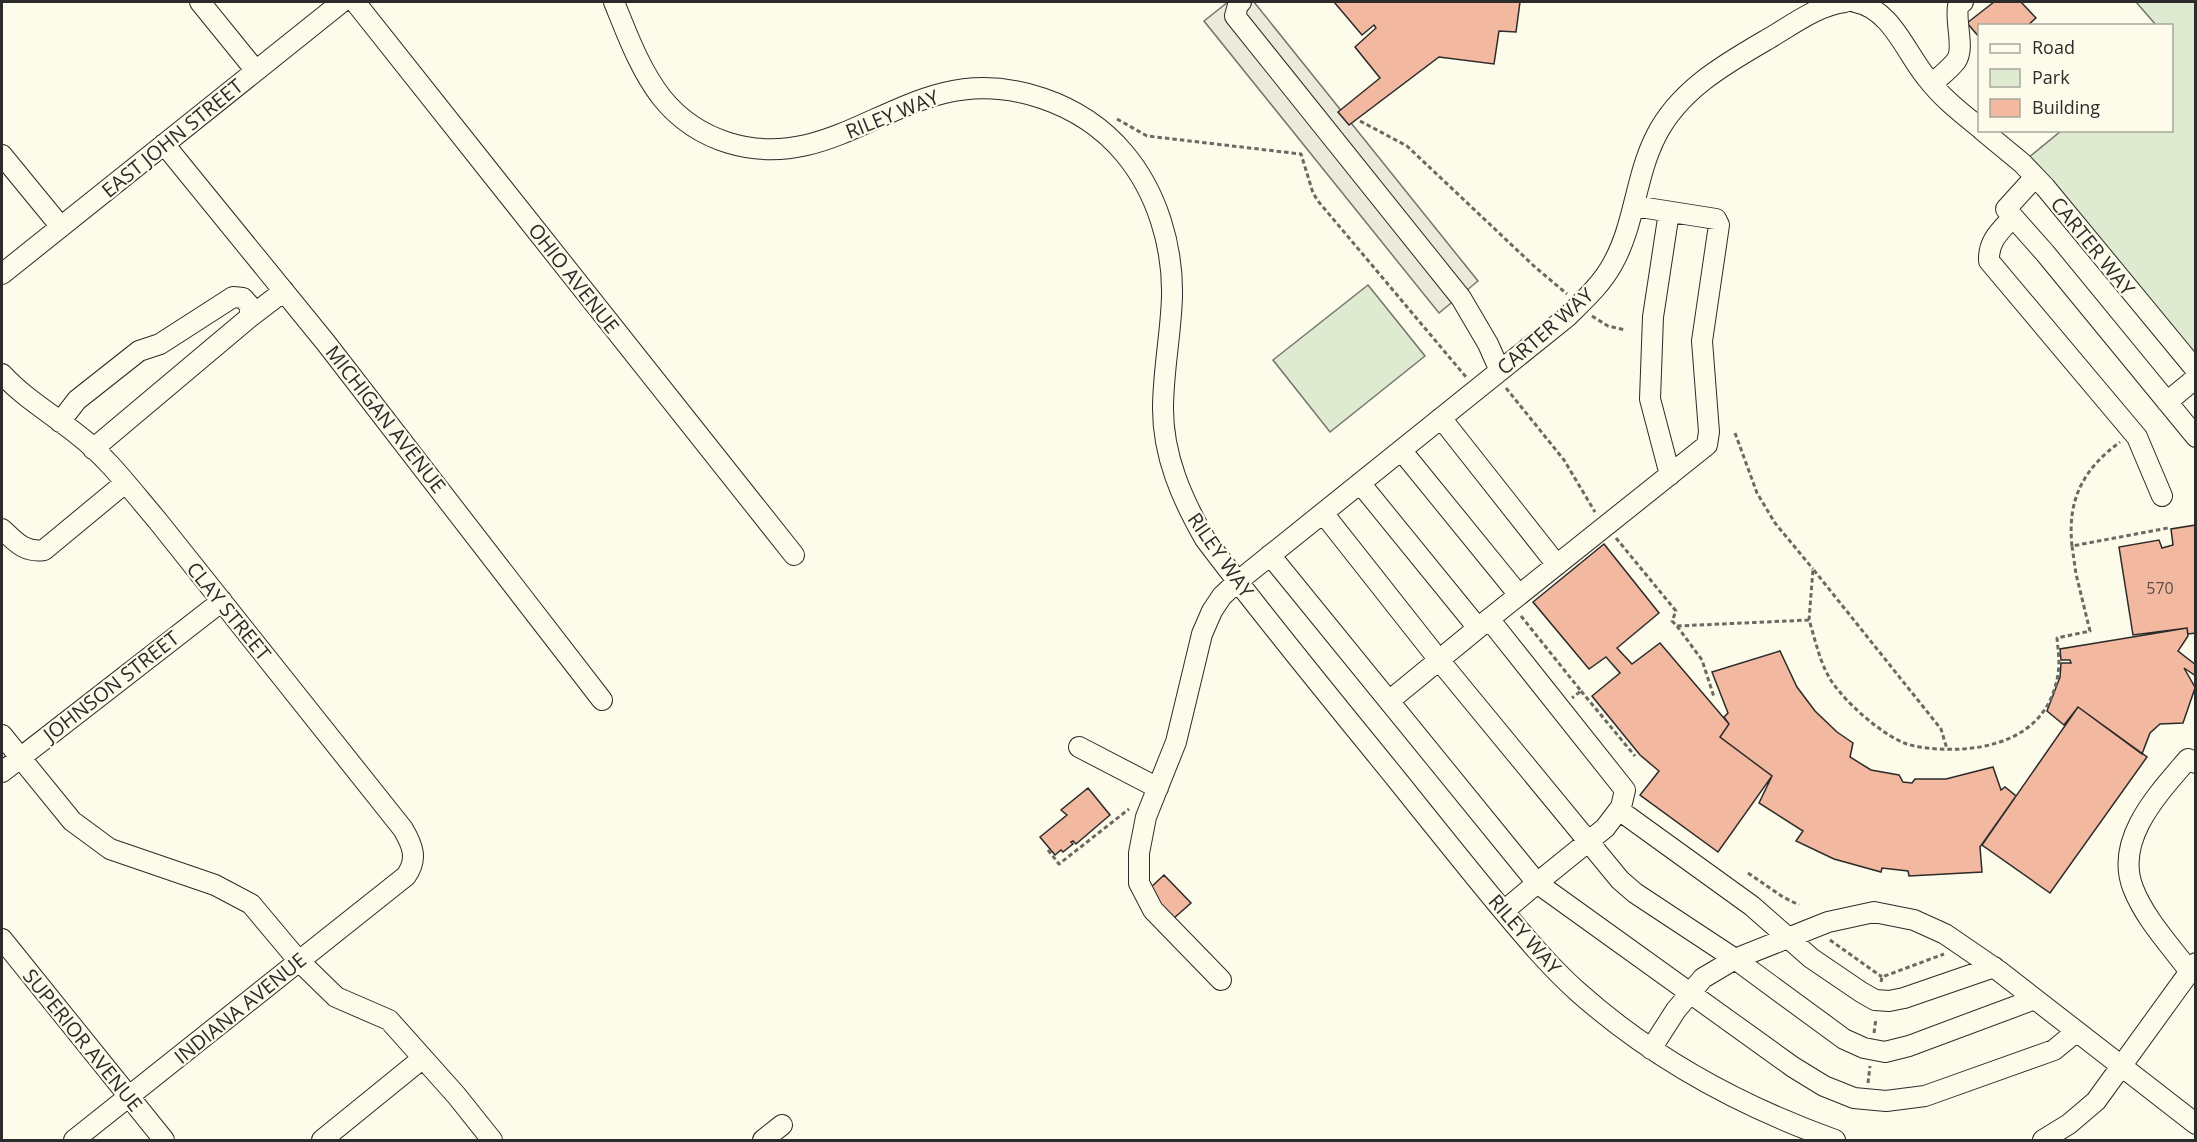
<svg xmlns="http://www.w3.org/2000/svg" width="2197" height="1142" viewBox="0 0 2197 1142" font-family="'Open Sans',sans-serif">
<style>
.green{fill:#deebd1;stroke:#74746e;stroke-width:1.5}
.parking{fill:#eceadb;stroke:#74746e;stroke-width:1.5}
.building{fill:#f2b8a0;stroke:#2b2b2b;stroke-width:1.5}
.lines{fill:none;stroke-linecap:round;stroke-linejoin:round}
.minor-casing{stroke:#2b2b2b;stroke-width:22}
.path{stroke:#6a6964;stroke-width:3;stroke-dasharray:4.5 3;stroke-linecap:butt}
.minor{stroke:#fdfbea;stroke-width:20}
.labels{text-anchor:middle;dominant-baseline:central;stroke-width:4.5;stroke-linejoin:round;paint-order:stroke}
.number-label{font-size:16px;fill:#5d4e48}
.street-label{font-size:20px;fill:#2b2b2b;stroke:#fdfbea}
</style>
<rect width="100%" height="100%" fill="#fdfbea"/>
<!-- green -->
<path class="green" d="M 2136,2 L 2195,2 L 2195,372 L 2022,163 L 2061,131 L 2172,130 L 2172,26 L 2156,25 Z
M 1368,285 L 1425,356 L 1330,432 L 1273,360 Z"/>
<!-- parking -->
<path class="parking" d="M 1228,2 L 1254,2 L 1478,281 L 1439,313 L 1204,21 Z"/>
<!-- building -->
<path class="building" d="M 1334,2 L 1520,2 L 1516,32 L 1499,31 L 1494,64 L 1439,57 L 1349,125 L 1338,112 L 1380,78 L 1355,47 L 1376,28 L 1374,25 L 1362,35 Z
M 1994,2 L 2021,2 L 2036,18 L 2027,26 L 1980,26 L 1980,38 L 1967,23 Z
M 2196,525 L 2196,633 L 2188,634 L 2187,628 L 2133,635 L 2119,547 L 2159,540 L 2162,548 L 2173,545 L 2171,529 Z
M 1604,544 L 1659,613 L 1617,648 L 1632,664 L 1660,643 L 1729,724 L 1720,737 L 1772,776 L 1718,852 L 1640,795 L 1659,771 L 1640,755 L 1592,696 L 1620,673 L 1606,657 L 1589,669 L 1533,602 Z
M 2187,628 L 2188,636 L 2178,651 L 2196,665 L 2196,676 L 2184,668 L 2196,689 L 2196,694 L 2194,691 L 2183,723 L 2160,724 L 2150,733 L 2142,754 L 2078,707 L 2064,725 L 2047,711 L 2060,677 L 2061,663 L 2071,663 L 2070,660 L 2061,660 L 2060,649 Z
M 1780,651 L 1797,687 L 1815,711 L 1837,732 L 1853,743 L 1850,757 L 1871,770 L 1899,775 L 1903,782 L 1912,783 L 1915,779 L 1946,779 L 1993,767 L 2001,790 L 2005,787 L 2016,796 L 1980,847 L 1982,872 L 1909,876 L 1908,871 L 1882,868 L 1881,872 L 1834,859 L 1796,841 L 1803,831 L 1759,803 L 1772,776 L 1720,737 L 1729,724 L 1724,717 L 1728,713 L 1712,672 Z
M 2078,707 L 2147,757 L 2050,893 L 1982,845 Z
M 1088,788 L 1110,815 L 1076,844 L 1073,841 L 1071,842 L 1073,844 L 1063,852 L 1061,850 L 1055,855 L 1040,837 L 1067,815 L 1061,810 Z
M 1164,875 L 1191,903 L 1173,919 L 1147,891 Z"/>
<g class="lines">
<!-- minor casing -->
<g class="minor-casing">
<path id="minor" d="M 200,2 L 256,71
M 355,2 L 794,555
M 614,2 C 627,34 640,70 662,98 C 679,119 703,135 729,143 C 813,168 868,112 944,93 C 1008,77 1082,103 1124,153 C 1157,192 1173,246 1172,296 C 1171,334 1163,371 1163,409 C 1163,456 1182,499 1205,539 C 1267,621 1333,701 1398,781 C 1430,821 1462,861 1495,901 C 1521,932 1547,964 1577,991 C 1653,1059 1740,1106 1835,1140
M 1241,2 L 1238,5 L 1235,16 L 1461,298 L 1488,344 L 1500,371
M 1855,2 C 1891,9 1905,51 1926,77 C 1941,97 1960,112 1980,128
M 1932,84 C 1939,77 1949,70 1956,61 C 1965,49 1955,23 1958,6 L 1963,2
M 1982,130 L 2022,163 L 2045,187 L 2196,370
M 164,144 L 326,343 L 602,700
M 2,155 L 61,227
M 2035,177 L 2006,209 L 2045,253 L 2196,437
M 1669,212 L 1653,317 L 1650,399 L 1670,475
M 2013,217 C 2000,231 1988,241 1989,261 L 2137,437 L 2162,496
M 2,274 L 342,2
M 250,317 L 284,291
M 2,374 C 24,398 52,414 78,435 C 108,458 132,491 157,520 L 403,829 C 413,846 418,859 406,876 L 74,1140
M 2167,402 L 2196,378
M 1441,418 L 1557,565
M 60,422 L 77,400 L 139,351 L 160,344 L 233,297 L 243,298 L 250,306 L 250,317 L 93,449
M 1401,450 L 1519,595
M 1360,483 L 1478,628
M 1323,513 L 1439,660 L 1620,880 L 1635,893 L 1735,959 L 1844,1039 L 1864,1048 L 1885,1052 L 1909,1046 L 2035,999
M 2,529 C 15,541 24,553 44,550 L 125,483
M 1270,555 L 1537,883 L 1504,911
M 1489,619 L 1707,445 L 1709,432 L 1702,341 L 1719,225 L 1716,219 L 1634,206
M 1389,701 L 1489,619 L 1625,790 L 1621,807 L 1605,828 L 1537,883 L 1793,1067 L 1824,1086 L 1854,1098 L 1886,1101 L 1925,1096 L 2054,1050 L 2076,1032
M 2,735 L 72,821 L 110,849 L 215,885 L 251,904 L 298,960 L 336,997 L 389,1020 L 456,1095 L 492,1140
M 1079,747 L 1158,788
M 2,772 L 222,601
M 1619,810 L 1752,906 L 1811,958 L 1861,992 L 1875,1000 L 1889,1001 L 1904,998 L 1994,967
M 2,939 L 164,1140
M 2190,972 C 2170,945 2145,919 2133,888 C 2114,839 2159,793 2188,759 L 2196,763
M 1221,980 L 1153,910 L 1139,883 L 1139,853 L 1146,817 L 1176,742 L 1202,634 L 1212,611 L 1222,596 L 1237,582 L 1567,317 C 1583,301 1601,285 1612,265 C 1635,225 1635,177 1656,136 C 1679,90 1725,64 1768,39 C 1792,25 1818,5 1845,2
M 1651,1049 L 1676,1010 L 1703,978 L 1735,959 L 1828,922 L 1874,912 L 1914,920 L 1945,934 L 1999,971 L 2196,1124
M 322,1140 L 423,1058
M 763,1140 L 782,1125
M 2043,1140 L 2069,1124 L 2096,1101 L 2196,963"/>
</g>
<!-- path -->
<path class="path" d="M 1117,119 L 1147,136 L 1301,154 L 1313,193 L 1318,201 L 1466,377
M 1360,121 L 1407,146 L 1535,267 L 1567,294
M 1592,316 L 1608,326 L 1625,330
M 1506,388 L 1564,460 L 1595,512
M 1735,433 L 1757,493 L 1775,523 L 1813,569
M 1616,538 L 1676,611 L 1672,621 L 1677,626 L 1809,620 C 1817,645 1821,671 1839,691 C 1853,709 1886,737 1907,744 C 1923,749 1945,750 1962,749 C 2009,746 2050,726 2058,674 C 2060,662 2058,650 2057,638 L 2090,631 L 2076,574 L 2072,546 L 2168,528
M 2072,546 C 2067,500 2083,469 2120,442
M 1521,616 L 1581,691 L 1572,698
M 1809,620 L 1813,569 L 1941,729 L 1947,749
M 1677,626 L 1702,660 L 1714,697
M 1581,691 L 1635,756
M 1048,850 L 1059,864 L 1129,809
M 1748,873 L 1783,897 L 1799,905
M 1830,940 L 1882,977
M 1881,982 L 1882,977 L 1944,954
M 1874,1033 L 1876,1018
M 1868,1083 L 1870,1066"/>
<!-- minor -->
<use href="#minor" class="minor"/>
</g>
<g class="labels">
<!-- number labels -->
<g class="number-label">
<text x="2160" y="588">570</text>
</g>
<!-- street labels -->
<g class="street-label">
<text transform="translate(892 114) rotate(-22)">RILEY WAY</text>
<text transform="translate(172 138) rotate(-39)">EAST JOHN STREET</text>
<text transform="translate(2093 246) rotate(51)">CARTER WAY</text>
<text transform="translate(574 278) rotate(52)">OHIO AVENUE</text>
<text transform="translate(1545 331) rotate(-41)">CARTER WAY</text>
<text transform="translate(386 419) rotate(52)">MICHIGAN AVENUE</text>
<text transform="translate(1221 555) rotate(55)">RILEY WAY</text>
<text transform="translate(229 611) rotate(51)">CLAY STREET</text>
<text transform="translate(111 686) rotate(-38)">JOHNSON STREET</text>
<text transform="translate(1525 934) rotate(49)">RILEY WAY</text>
<text transform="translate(240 1008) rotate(-39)">INDIANA AVENUE</text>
<text transform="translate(83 1040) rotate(51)">SUPERIOR AVENUE</text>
</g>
</g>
<!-- border -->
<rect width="2197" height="1142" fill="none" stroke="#2b2b2b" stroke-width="6"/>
<!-- legend -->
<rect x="1978" y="24" width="195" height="108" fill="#fdfbea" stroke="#a9a89e" stroke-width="1.5"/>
<rect x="1990" y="44" width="30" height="9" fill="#fdfbea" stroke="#a9a89e" stroke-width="1.5"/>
<text x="2032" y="54" font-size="18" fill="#2b2b2b">Road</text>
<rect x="1990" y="69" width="30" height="18" fill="#deebd1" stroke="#a9a89e" stroke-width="1.5"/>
<text x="2032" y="84" font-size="18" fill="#2b2b2b">Park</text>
<rect x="1990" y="99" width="30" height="18" fill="#f2b8a0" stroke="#a9a89e" stroke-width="1.5"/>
<text x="2032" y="114" font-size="18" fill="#2b2b2b">Building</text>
</svg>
